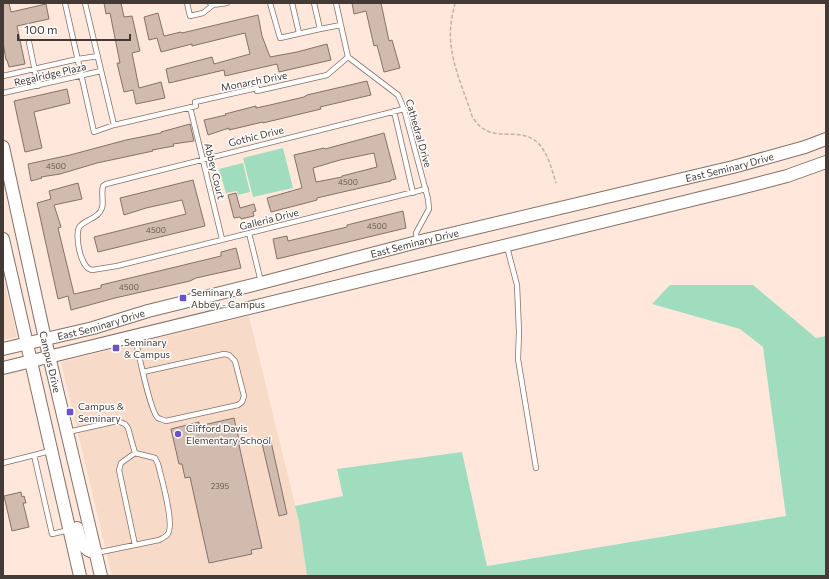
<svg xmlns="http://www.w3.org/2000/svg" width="829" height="579" viewBox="0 0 829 579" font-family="Commissioner,sans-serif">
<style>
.built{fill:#f8dac9}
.green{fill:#a0dcbe}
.building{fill:#d0bbae;stroke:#857266;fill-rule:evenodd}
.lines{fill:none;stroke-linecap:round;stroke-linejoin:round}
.lane-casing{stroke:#857166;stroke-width:6}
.secondary-casing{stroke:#857166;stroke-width:14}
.path{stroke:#c3b1a6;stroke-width:1.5;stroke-dasharray:4 2;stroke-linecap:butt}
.lane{stroke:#fff;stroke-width:4.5}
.secondary{stroke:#fff;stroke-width:12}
.poi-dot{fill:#6851ca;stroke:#fff;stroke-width:1.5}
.labels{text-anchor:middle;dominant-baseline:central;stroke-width:3;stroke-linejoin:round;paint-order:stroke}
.number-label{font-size:8px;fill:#665a53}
.street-label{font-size:10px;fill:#433a35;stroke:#fff}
.poi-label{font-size:10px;fill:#433a35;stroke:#fff;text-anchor:start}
</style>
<rect width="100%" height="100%" fill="#ffe8db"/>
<!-- built -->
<path class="built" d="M 3,275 L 17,337 L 3,340 Z
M 249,316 L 299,521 L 307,576 L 112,576 L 61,362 Z"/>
<!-- green -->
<path class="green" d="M 283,148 L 293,188 L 253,197 L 243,158 Z
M 243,163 L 250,192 L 238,195 L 237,191 L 226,193 L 219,169 Z
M 670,285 L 753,285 L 816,338 L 826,336 L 826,576 L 307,576 L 299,521 L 295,506 L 343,496 L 337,469 L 462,452 L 487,566 L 786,516 L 763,347 L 740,329 L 652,304 Z"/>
<!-- building -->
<path class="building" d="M 3,3 L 9,3 L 11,12 L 46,4 L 49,19 L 17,26 L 25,64 L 9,67 L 7,60 L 6,60 L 3,42 Z
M 104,3 L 121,3 L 124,17 L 132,16 L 140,51 L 132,53 L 139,88 L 161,82 L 165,98 L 136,104 L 133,90 L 124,92 L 117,63 L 120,63 L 110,13 L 106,14 Z
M 352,3 L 381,3 L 389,41 L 392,40 L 400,68 L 384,72 L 377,45 L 374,46 L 366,11 L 354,14 Z
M 158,13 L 164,36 L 181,32 L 182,33 L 258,15 L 262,36 L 270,57 L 297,52 L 327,44 L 331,60 L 279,72 L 277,64 L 225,76 L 224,70 L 169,83 L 166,69 L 212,57 L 214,64 L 250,54 L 245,33 L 204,43 L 192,46 L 192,44 L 161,52 L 157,38 L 149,40 L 144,17 Z
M 367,81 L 371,95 L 320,107 L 321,109 L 263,123 L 263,122 L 229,130 L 229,128 L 208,135 L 204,120 L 226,115 L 225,114 L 229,113 L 256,106 L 256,108 L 270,105 L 304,97 L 307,95 Z
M 67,89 L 70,103 L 34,112 L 42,148 L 25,152 L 14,101 Z
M 190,124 L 194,141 L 173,144 L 174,146 L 152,150 L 153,151 L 97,163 L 60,174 L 41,177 L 42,178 L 31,181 L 28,164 L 70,155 L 126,140 L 161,133 L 161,132 Z
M 384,133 L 396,179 L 391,180 L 391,181 L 334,194 L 317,198 L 317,200 L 306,203 L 271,212 L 267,198 L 302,188 L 294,155 L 324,148 L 325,149 ZM 374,153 L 377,167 L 342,176 L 342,177 L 316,182 L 313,168 L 340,160 Z
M 193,180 L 205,226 L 98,252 L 94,237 L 186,214 L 182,200 L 146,208 L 124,215 L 120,198 Z
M 78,183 L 82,199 L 54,205 L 61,227 L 58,228 L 74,294 L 101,288 L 101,285 L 221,256 L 221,252 L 236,248 L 241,268 L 196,278 L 190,281 L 115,298 L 71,310 L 68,296 L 58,299 L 37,203 L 51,199 L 49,191 Z
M 236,193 L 240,208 L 254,204 L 256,211 L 253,212 L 254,216 L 241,219 L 240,217 L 234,218 L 228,195 Z
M 403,211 L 406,228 L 277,259 L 273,239 L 287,236 L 288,241 L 347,227 L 347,225 Z
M 234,418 L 240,444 L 239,445 L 262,548 L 251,550 L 252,554 L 209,563 L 190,477 L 185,478 L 182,464 L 179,464 L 171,429 L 199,422 L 199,426 Z
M 270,437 L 287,514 L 279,516 L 261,439 Z
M 21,492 L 22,497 L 24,496 L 26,503 L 23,503 L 29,527 L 12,531 L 4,496 Z"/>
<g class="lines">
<!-- lane casing -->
<g class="lane-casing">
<path id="lane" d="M 65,3 L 94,132 L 114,125 L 196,106 L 195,102 L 257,88 L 257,91 L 327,75 L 348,57
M 85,3 L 114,125
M 187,3 L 190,16 L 203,13 L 213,5
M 210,3 C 216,6 221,4 227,3
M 270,3 L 280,38 L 320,29 L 314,3
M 292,3 L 299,33
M 336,3 L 348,57 L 398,95 L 404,109 L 428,199 L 429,209 L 416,233 L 417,242
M 320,29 L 341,25
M 29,42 L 38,86
M 3,76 L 78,59 L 98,56
M 3,93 L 101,71
M 190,107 L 222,239
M 404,109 L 106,184 L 103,186 C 101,194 104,201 102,208 C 99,218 87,219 80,226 C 74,233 80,268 92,270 L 117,266 L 426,189
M 394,111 L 413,193
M 249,233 L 261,282
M 507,247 L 517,285 L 519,332 L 518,359 L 536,468
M 135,337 C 138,350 150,412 158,418 C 160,419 164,420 166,421 L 238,405 L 242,402 L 244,396 L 235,361 L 229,355 L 224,354 L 143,372
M 68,432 L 117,421 L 125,424 L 128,428 L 135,453 L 155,458 L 158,464 C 161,477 176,527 167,535 C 165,537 161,539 159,540 L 96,553
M 135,453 L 121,463 L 119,470 L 135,545
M 34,455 L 52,534 L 69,530
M 3,463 L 50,451"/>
</g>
<!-- secondary casing -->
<g class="secondary-casing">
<g id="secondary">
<path id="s1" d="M 3,147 L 45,339 L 101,576"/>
<path d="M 3,239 L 80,576"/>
<path id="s2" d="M 3,349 L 93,328 L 148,311 L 261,283 L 417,242 L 733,167 L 805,147 L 826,139"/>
<path d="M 3,368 L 737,189 L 787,176 L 826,162"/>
<path d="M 77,528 C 80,540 82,550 96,553"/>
</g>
</g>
<!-- path -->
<path class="path" d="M 455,3 C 452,16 449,30 451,44 C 453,68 465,93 472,116 C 489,147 518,124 538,143 C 548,153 552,170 556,183"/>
<!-- lane -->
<use href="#lane" class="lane"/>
<!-- secondary -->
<use href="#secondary" class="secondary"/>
</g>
<!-- markers -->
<g class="poi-dot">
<rect x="179" y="294" width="8" height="8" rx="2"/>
<rect x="112" y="344" width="8" height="8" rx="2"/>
<rect x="66" y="408" width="8" height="8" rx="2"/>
<circle cx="178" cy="434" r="4"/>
</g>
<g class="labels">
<!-- number labels -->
<g class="number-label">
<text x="56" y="166">4500</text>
<text x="348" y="182">4500</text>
<text x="377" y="226">4500</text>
<text x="156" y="230">4500</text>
<text x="129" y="287">4500</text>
<text x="220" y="486">2395</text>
</g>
<!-- street labels -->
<g class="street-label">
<text transform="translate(50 74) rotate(-13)">Regalridge Plaza</text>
<text transform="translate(254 81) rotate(-11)">Monarch Drive</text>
<text transform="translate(419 133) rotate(74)">Cathedral Drive</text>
<text transform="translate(256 136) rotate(-14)">Gothic Drive</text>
<text stroke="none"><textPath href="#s2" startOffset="749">East Seminary Drive</textPath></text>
<text transform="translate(215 171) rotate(76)">Abbey Court</text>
<text transform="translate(269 219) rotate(-14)">Galleria Drive</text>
<text stroke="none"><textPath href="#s2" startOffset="425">East Seminary Drive</textPath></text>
<text stroke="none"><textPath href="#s2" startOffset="101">East Seminary Drive</textPath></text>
<text stroke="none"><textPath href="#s1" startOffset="220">Campus Drive</textPath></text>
</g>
<!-- poi labels -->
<g class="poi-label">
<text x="191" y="292">Seminary &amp;<tspan x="191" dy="12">Abbey - Campus</tspan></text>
<text x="124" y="342">Seminary<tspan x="124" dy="12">&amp; Campus</tspan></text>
<text x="78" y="406">Campus &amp;<tspan x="78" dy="12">Seminary</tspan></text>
<text x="186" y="428">Clifford Davis<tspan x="186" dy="12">Elementary School</tspan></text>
</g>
</g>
<!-- border -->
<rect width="829" height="579" fill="none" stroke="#433a35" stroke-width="8"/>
<!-- scale -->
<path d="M18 34v6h112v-6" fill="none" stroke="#433a35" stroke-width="2"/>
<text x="24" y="34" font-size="12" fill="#433a35" stroke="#ffffff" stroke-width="3" paint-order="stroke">100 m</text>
</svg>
